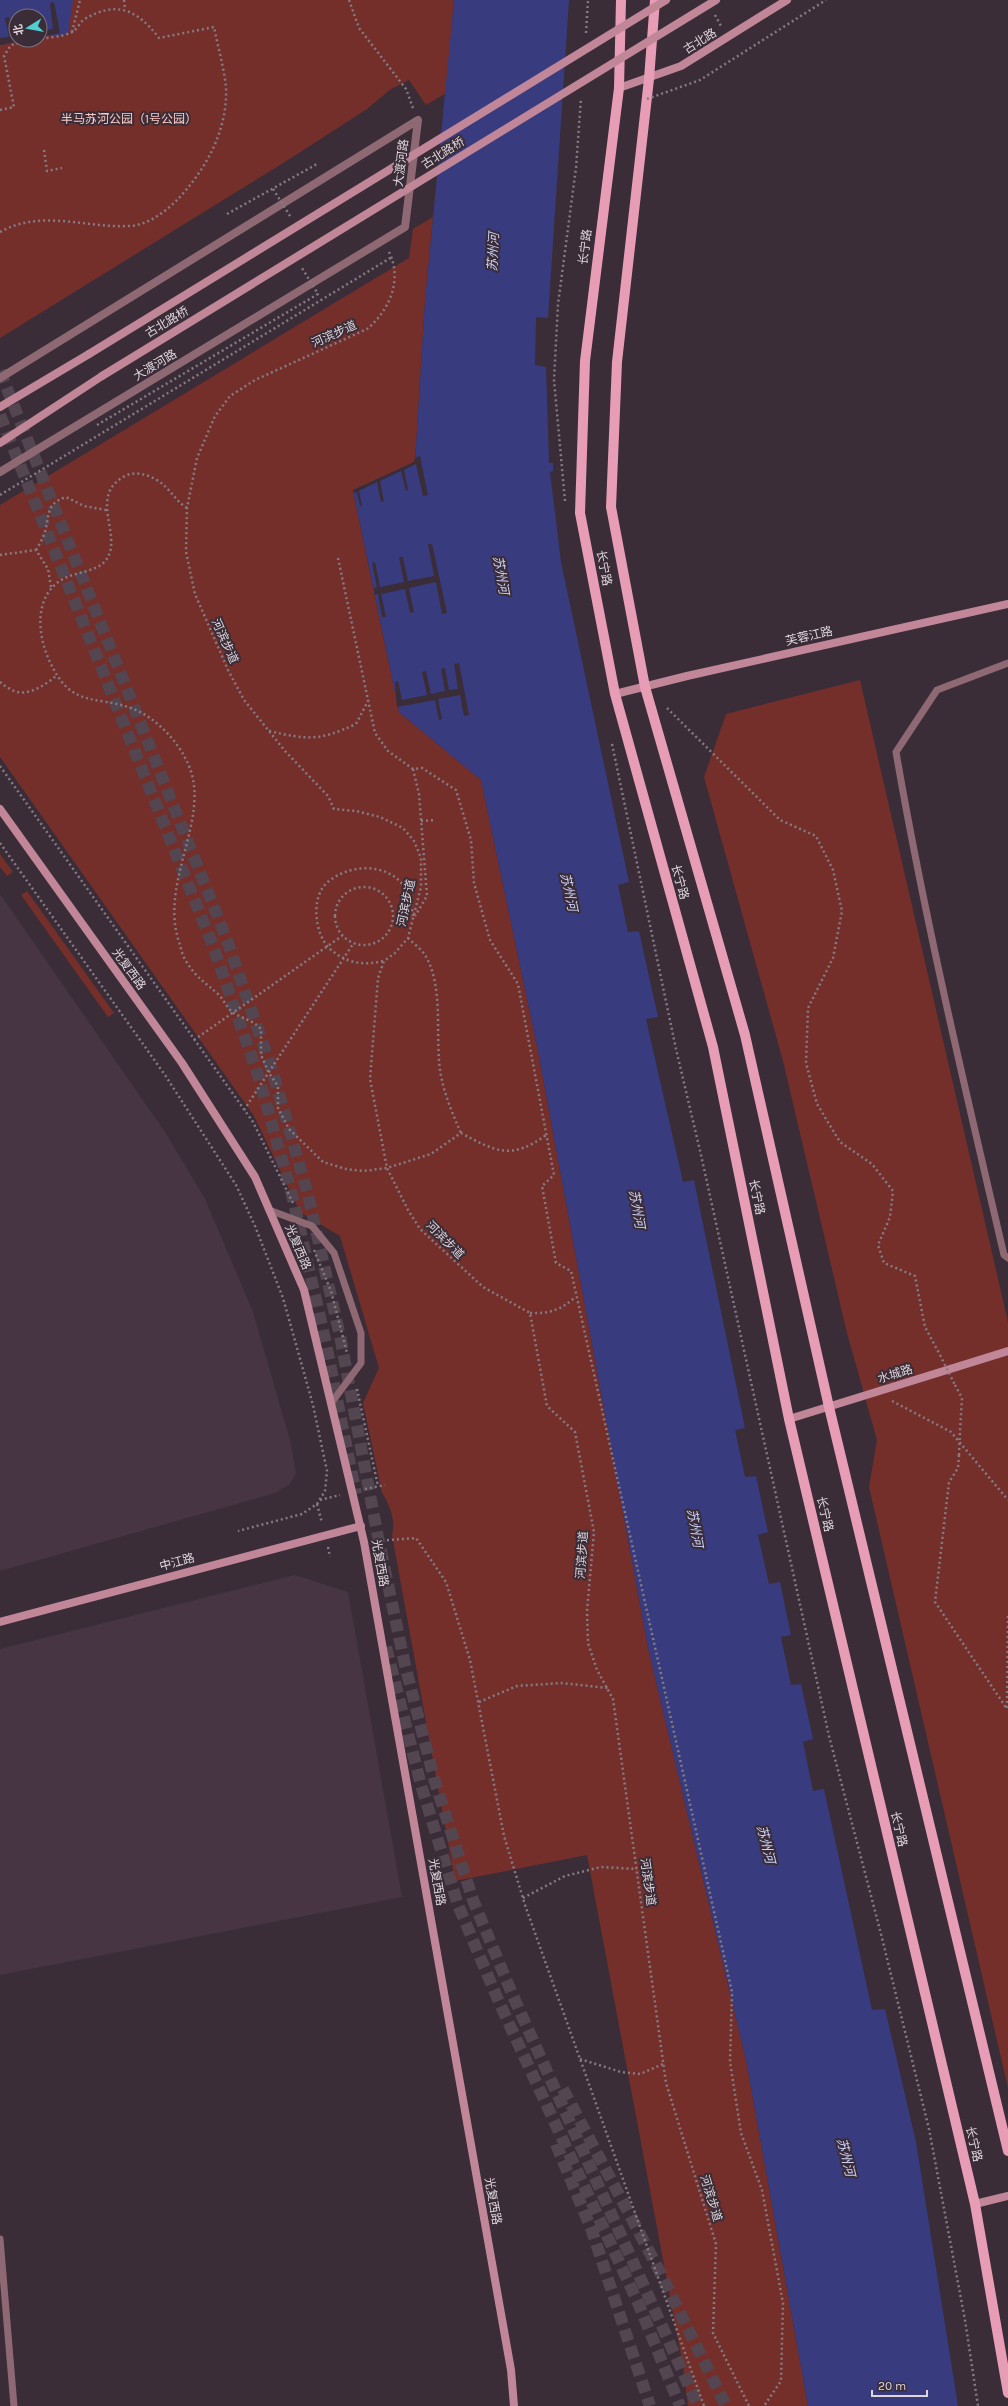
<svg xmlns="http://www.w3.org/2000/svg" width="1008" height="2406" viewBox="0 0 1008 2406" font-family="Karla,'Noto Sans SC',sans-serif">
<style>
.built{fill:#473544}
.green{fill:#742f2b;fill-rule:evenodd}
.water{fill:#383b7e}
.pier{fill:#3a2d38}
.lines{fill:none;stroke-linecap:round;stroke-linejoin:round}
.highway-tunnel{stroke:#534651;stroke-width:12;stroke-dasharray:12 6;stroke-linecap:butt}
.path{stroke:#857b83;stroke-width:2.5;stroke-dasharray:2 3;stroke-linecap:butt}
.lane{stroke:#8e6974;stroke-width:7}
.street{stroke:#8e6974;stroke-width:8}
.secondary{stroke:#c18799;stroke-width:8}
.primary{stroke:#e89db6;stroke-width:10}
.path-bridge{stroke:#857b83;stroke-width:2.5;stroke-dasharray:2 3;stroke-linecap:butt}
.secondary-bridge{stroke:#c18799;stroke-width:8}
.labels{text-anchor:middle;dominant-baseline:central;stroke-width:4;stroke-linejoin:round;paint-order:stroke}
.street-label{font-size:12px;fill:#ded6dc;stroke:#3a2d38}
.park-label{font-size:12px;fill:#f9c9c3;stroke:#3a2d38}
.water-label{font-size:13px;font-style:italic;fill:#ccd2fa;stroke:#3a2d38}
</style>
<rect width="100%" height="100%" fill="#3a2d38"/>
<!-- built -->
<path class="built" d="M 0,894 L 165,1132 L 205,1199 L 253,1312 L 290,1440 L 296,1473 L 290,1484 L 275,1493 L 0,1571 Z
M 295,1575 L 348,1592 L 402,1897 L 0,1975 L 0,1649 Z"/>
<!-- green -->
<path class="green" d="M 0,0 L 454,0 L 446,93 L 426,105 L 409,80 L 391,89 L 367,109 L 288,160 L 0,338 ZM 16,16 L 40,16 L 40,40 L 16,40 Z
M 433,217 L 425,301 L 415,462 L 353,491 L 399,712 L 481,780 L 538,1051 L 648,1648 L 746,2060 L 808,2406 L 688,2406 L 683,2366 L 587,1855 L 455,1881 L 392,1535 C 396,1521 390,1505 382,1493 L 363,1403 L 379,1368 L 340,1236 L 300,1212 L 254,1116 L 0,757 L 0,505 L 409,258 L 413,229 Z
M 860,680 L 1008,1322 L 1008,2088 L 869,1487 L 877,1440 L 847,1333 L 783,1061 L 704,777 L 726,714 Z
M 0,854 L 13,872 L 7,876 L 0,867 Z
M 27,891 L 114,1013 L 108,1017 L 21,895 Z"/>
<!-- water -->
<path class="water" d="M 0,0 L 73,0 L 68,34 L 40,37 L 40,16 L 16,16 L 16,40 L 27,40 L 0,45 Z
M 454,0 L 569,0 L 548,318 L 536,317 L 535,365 L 546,367 L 549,463 L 553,463 L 553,471 L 550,472 L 561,562 L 629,882 L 618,885 L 628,932 L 639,931 L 658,1017 L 646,1019 L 683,1182 L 694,1180 L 745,1428 L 735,1430 L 745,1477 L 756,1476 L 768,1532 L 758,1535 L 769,1584 L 780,1582 L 791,1635 L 781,1637 L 791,1685 L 801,1684 L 813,1739 L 803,1742 L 813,1791 L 824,1789 L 872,2010 L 885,2009 L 916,2142 L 958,2406 L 808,2406 L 746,2060 L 648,1648 L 538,1051 L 481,780 L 399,712 L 353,490 L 415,462 L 425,301 Z"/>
<!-- pier -->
<path class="pier" d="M 54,2 L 60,33 L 40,37 L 40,30 L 53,29 L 50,3 Z
M 9,17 L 16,40 L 27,40 L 0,45 L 0,38 L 9,37 L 5,18 Z
M 420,456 L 428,495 L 423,496 L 416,464 L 404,470 L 408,490 L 406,491 L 401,471 L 380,481 L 384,501 L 381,502 L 377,482 L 359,491 L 362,506 L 360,506 L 357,492 L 354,493 L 353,490 L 414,462 L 415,458 Z
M 428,544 L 432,544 L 447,613 L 442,614 L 436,582 L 409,588 L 414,612 L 410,613 L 405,589 L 381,594 L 386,617 L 382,617 L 378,594 L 375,595 L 374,588 L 377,587 L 372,563 L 375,562 L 380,587 L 404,582 L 399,557 L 403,557 L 408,581 L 434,576 Z
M 459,663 L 469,715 L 464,716 L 460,695 L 438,699 L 442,719 L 439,720 L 435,700 L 397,707 L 395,682 L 398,681 L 402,700 L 427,695 L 422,672 L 426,671 L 431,694 L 445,691 L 441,669 L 445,668 L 449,690 L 458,689 L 454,664 Z"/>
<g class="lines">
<!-- highway-tunnel -->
<path class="highway-tunnel" d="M 0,371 L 227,940 L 273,1073 L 308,1195 L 340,1336 L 378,1537 L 405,1665 L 435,1782 L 473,1900 L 513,1996 L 698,2406
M 0,415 L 213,946 L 259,1078 L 293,1199 L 325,1339 L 356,1494
M 386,1647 L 421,1785 L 458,1905 L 499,2002 L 639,2305 L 680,2406
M 563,2089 L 660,2272 L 726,2406
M 556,2144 L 592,2231 L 650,2406"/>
<!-- path -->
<path class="path" d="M 124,0 L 125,9
M 349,0 L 359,28 L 406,89 L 413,108
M 715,15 L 721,26
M 72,32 L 80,0
M 586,33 L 588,0
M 0,110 L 14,107 L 4,56 L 11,45 L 35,40
M 44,150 L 47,171 L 62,168
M 227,214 L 317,164
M 0,232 C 41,209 85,228 128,226 C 147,226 165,212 178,199 C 206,169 228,130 226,87 C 224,68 218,47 214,27 L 159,38 C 137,9 116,0 83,20 C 79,24 76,31 70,33 C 61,37 50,37 40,39
M 389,252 C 403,280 389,311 367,329 L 255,380 L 230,396 L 215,416 L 197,458 L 187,508 L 186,552 L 195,594 L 228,670 L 244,700 L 285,751 L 328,796 L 334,809 L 356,811 L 380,817 L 403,828 L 414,841 L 421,858 L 421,887 L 408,938 L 395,953 L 384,961 L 378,978 L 370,1079 L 387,1168 L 408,1210 L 420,1229 L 483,1287 L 530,1313 L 547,1406 L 575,1432 L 594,1532 L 587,1611 L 588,1643 L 597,1670 L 613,1699 L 666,2083 L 716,2244 L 713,2333 L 749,2406
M 0,495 L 392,257
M 565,501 L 554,380 L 558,304 L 576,168 L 581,98
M 187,508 C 174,500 169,486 155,479 C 146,474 134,471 125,476 C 87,496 124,536 106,560 C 97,572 75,572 63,579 C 31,597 38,641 53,668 C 73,707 97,696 131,708 C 156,717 179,742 189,766 C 211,819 159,882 179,942 C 181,948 182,955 186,961 C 196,978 205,982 219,995 C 224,1000 227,1009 234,1013 C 243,1019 253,1020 261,1029 L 261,1055 L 269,1073 L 278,1086 L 278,1108 L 289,1129 L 323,1162 L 346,1169 L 363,1171 L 387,1168 L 431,1154 L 461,1133 C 496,1152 512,1160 546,1135
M 36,550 C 39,545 42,540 44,535 C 50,518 44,504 66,497 L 84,506 L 106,510
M 0,555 L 36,550 L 48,569 L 51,587
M 338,558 L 375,733 L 388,751 L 413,769 L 422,768 L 456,790 L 471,840 L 474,883 L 490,940 L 518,984 L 554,1175 L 542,1186 L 556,1263 L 571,1271 L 732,1992 L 730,2062 L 741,2133 L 762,2190 L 783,2303 L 781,2381 L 764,2406
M 0,682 C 4,685 9,689 14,691 C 28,697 47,684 57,675
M 667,708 L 780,820 L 816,836 L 833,870 L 842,911 L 833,958 L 808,1008 L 806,1063 L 817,1104 L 840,1142 L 872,1164 L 893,1191 L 890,1217 L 878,1245 L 884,1263 L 915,1276 L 925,1327 L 940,1355
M 269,731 C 308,740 319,741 356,724 L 368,701
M 612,744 L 676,1049 L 701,1155 L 829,1736 L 880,1930 L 929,2129 L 965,2320 L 978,2406
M 0,766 L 253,1122 L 294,1205
M 413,769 L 419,794 L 427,896 L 415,916
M 421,821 L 436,820
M 0,843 L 165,1075 L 236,1185 L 255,1226 L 283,1298 L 313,1405 L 327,1471 L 325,1491 L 317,1504 L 302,1514 L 238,1531
M335 916a29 29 0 1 1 58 0a29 29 0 1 1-58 0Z
M 408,938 C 413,943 421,949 425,955 C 445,988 434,1039 441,1076 C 445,1096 453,1115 461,1133
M 383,961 C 363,966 346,963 330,949 C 314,934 310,895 329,881 C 354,861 398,863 410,898 C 412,903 412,910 413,916
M 194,1040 L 342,936
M 244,1110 L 353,944
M 314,1250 L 331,1291 L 347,1353
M 530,1313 C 548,1314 561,1310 574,1298
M 955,1385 L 962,1398 L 960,1431
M 357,1389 L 378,1486
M 892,1401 L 951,1432 L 1008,1500
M 959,1455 L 958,1468 L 949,1482 L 935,1602 L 1007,1709
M 365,1489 L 385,1485
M 320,1500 L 340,1495
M 317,1504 L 322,1523
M 377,1541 L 416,1538 L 446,1582 L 470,1660 L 504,1836 L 525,1905 L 704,2406
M 328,1547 L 330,1557
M 479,1702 L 517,1686 L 561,1683 L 608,1688
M 1007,1708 L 1008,1616
M 523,1898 L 565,1876 L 601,1867 L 637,1869
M 580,2059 L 621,2072 L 640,2074 L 663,2064"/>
<!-- lane -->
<path class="lane" d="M 1008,663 L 937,690 L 896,752 C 925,921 965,1088 1004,1255 L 1008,1258
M 269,1210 L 312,1226 L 334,1253 L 361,1333 L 361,1363 L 332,1402
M 0,2239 L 14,2406"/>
<!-- street -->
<path class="street" d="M 0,378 L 418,120 L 405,227 L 0,472"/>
<!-- secondary -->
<path class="secondary" d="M 619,88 L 681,66 L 787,0
M 0,407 L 89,354
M 0,443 L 102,376
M 615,694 L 687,676 L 1008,604
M 0,809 L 182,1063 L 255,1177 L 304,1290 L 364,1542 L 511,2370 L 514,2406
M 789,1419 L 1008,1351
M 0,1622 L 361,1526
M 975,2204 L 1008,2196"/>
<!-- primary -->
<path class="primary" d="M 621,0 L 619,88 L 585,361 L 580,513 L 615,694 L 713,1047 L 789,1419 L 975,2204 L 1008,2393
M 655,0 L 649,79 L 617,362 L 611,507 L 645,687 L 745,1035 L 829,1407 L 1008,2151"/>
<!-- path-bridge -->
<path class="path-bridge" d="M 647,99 L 700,80 L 826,0
M 273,189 L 290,216
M 97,425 L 318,294 L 302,268
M 940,1355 L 955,1385
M 959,1455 L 960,1431"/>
<!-- secondary-bridge -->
<path class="secondary-bridge" d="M 89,354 L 666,0
M 102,376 L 716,0"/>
</g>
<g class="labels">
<!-- street labels -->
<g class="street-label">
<text transform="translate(700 41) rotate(-32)">古北路</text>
<text transform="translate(443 153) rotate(-32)">古北路桥</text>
<text transform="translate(401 163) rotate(-83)">大渡河路</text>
<text transform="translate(585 247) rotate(-83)">长宁路</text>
<text transform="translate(167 322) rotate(-31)">古北路桥</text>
<text transform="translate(334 334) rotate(-24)">河滨步道</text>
<text transform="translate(155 365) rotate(-31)">大渡河路</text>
<text transform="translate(604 568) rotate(79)">长宁路</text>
<text transform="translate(809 636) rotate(-13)">芙蓉江路</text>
<text transform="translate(225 641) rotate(66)">河滨步道</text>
<text transform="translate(680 882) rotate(75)">长宁路</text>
<text transform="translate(406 903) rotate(-78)">河滨步道</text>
<text transform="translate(129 969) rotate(54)">光复西路</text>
<text transform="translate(757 1197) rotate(78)">长宁路</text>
<text transform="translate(445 1240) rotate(45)">河滨步道</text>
<text transform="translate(298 1247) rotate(67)">光复西路</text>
<text transform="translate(895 1374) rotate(-17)">水城路</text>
<text transform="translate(825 1514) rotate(77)">长宁路</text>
<text transform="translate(582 1555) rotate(-86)">河滨步道</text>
<text transform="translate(177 1562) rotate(-15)">中江路</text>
<text transform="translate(380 1563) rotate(80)">光复西路</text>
<text transform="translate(899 1829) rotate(77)">长宁路</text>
<text transform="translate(437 1882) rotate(80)">光复西路</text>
<text transform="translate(648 1882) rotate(82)">河滨步道</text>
<text transform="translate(974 2144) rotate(77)">长宁路</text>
<text transform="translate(711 2198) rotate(73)">河滨步道</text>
<text transform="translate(493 2201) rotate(80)">光复西路</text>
</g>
<!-- park labels -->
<g class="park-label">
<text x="129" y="119">半马苏河公园（1号公园）</text>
</g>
<!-- water labels -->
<g class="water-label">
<text transform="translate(493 252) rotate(-87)">苏州河</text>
<text transform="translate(501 575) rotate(80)">苏州河</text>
<text transform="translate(569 892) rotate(78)">苏州河</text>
<text transform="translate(637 1209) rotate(80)">苏州河</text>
<text transform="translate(695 1528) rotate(80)">苏州河</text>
<text transform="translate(766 1844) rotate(76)">苏州河</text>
<text transform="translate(846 2157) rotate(76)">苏州河</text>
</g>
</g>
<!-- north arrow -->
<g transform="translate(28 28) rotate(259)"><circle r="19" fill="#3a2d38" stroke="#7c717a"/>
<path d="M0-3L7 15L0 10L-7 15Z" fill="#52cdd0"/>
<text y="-6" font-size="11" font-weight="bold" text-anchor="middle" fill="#ded6dc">北</text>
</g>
<!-- scale -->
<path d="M872 2390v6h55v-6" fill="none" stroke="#ded6dc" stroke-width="2"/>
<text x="878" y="2390" font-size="12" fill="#ded6dc" stroke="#3a2d38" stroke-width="3" paint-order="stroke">20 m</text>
</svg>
